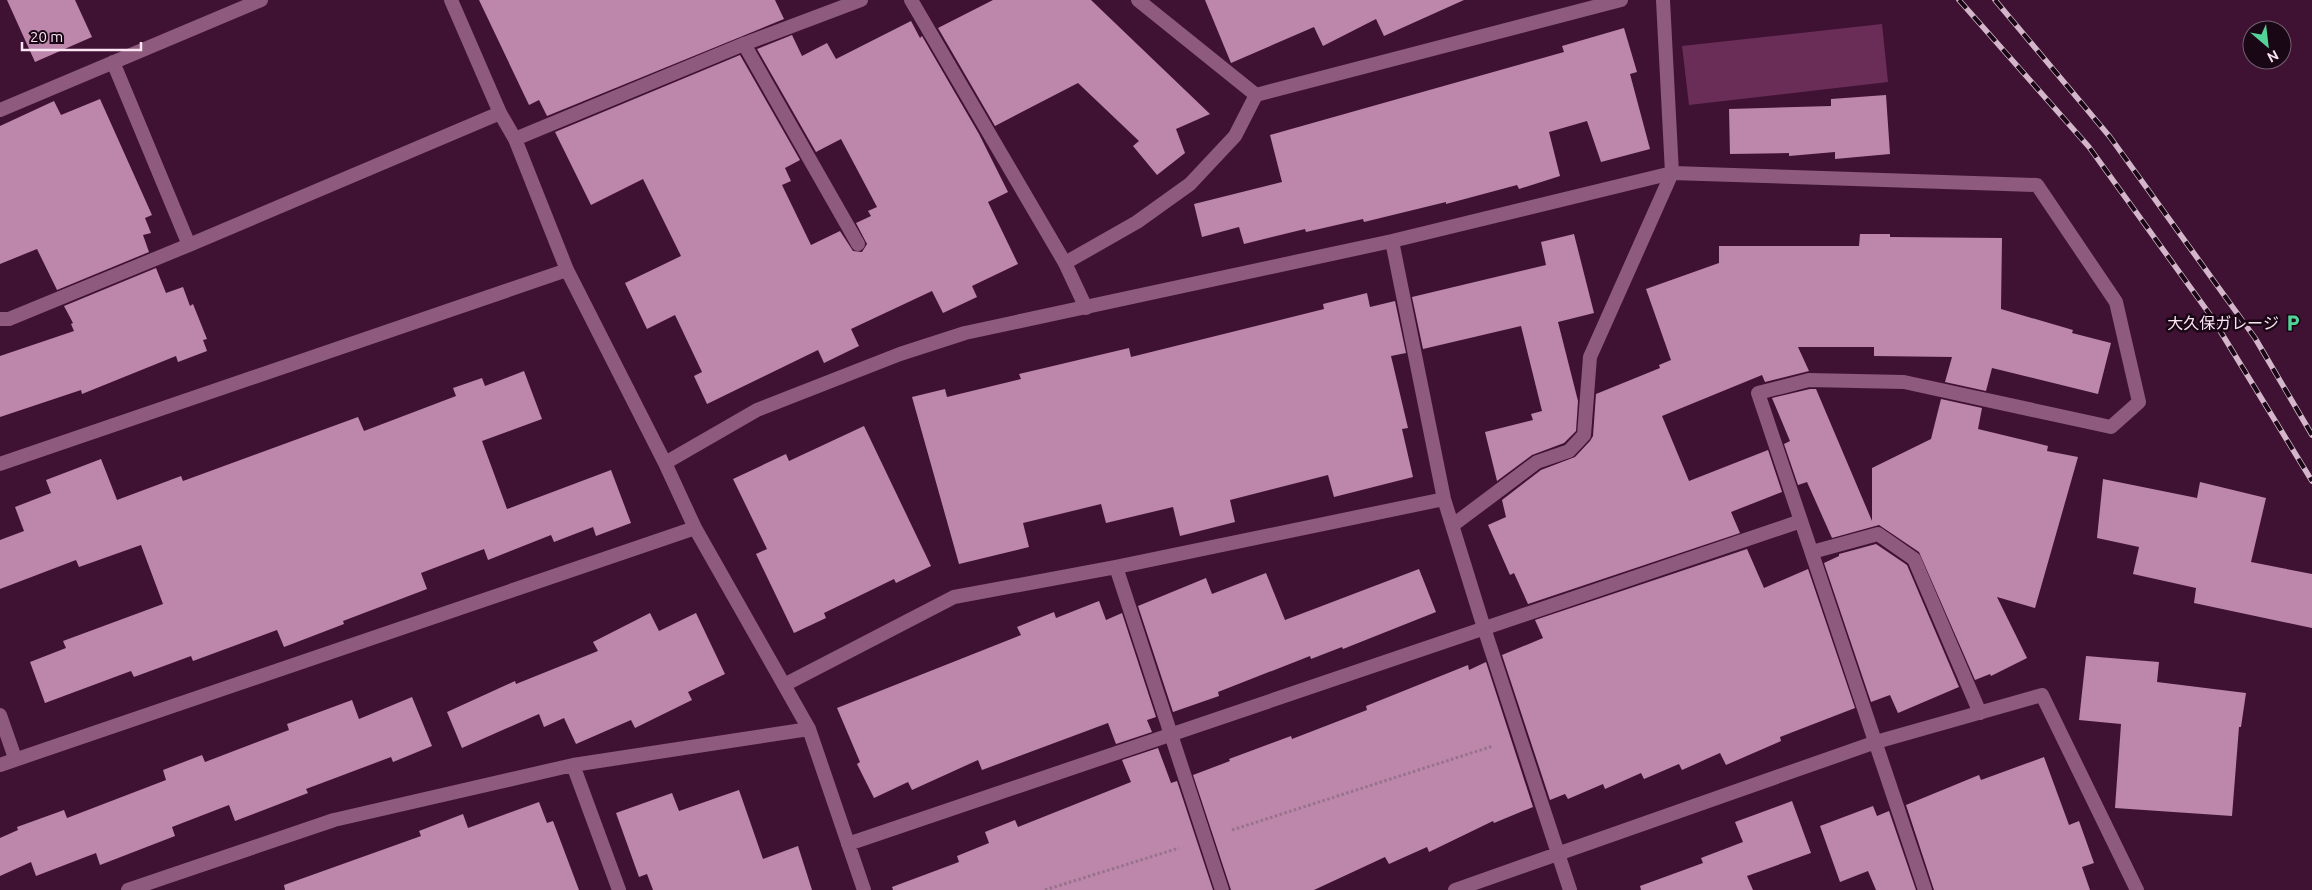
<svg xmlns="http://www.w3.org/2000/svg" width="2312" height="890" viewBox="0 0 2312 890" font-family="Ubuntu,'Noto Sans JP',sans-serif">
<style>
.green{fill:#6a2d58}
.building{fill:#bd87ab}
.lines{fill:none;stroke-linecap:round;stroke-linejoin:round}
.path{stroke:#96738b;stroke-width:3;stroke-dasharray:2.5 2.5;stroke-linecap:butt}
.service{stroke:#8e5a7d;stroke-width:14}
.minor{stroke:#8e5a7d;stroke-width:14}
.rail-casing{stroke:#d3b6c9;stroke-width:5.5}
.rail{stroke:#1a0715;stroke-width:4;stroke-dasharray:11;stroke-linecap:butt}
.labels{text-anchor:middle;dominant-baseline:central;stroke-width:5;stroke-linejoin:round;paint-order:stroke}
.poi-label{font-size:16px;fill:#fce4f3;stroke:#1a0715;text-anchor:end}
</style>
<rect width="100%" height="100%" fill="#3f1233"/>
<!-- green -->
<path class="green" d="M 1882,24 L 1888,82 L 1689,105 L 1682,46 Z"/>
<!-- building -->
<path class="building" d="M 7,0 L 75,0 L 92,37 L 35,62 Z
M 479,0 L 775,0 L 784,19 L 547,116 L 539,100 L 529,105 Z
M 993,0 L 1091,0 L 1210,114 L 1176,129 L 1185,153 L 1157,175 L 1133,146 L 1139,141 L 1078,83 L 995,126 L 938,28 Z
M 1205,0 L 1464,0 L 1384,36 L 1376,19 L 1323,46 L 1314,27 L 1231,63 Z
M 911,21 L 920,38 L 922,36 L 979,134 L 1008,192 L 988,202 L 1018,264 L 972,286 L 977,297 L 943,313 L 932,291 L 851,329 L 859,346 L 824,363 L 818,350 L 707,404 L 694,376 L 702,372 L 675,315 L 647,329 L 625,283 L 681,256 L 643,179 L 591,205 L 555,132 L 740,55 L 800,160 L 785,168 L 791,181 L 782,185 L 811,245 L 840,231 L 853,251 L 862,252 L 867,244 L 856,223 L 871,216 L 868,211 L 877,207 L 841,139 L 816,152 L 757,49 L 792,35 L 802,56 L 827,43 L 836,59 Z
M 1624,28 L 1637,72 L 1630,74 L 1650,149 L 1601,162 L 1587,121 L 1549,132 L 1560,176 L 1519,189 L 1517,185 L 1446,204 L 1446,202 L 1364,222 L 1363,219 L 1306,232 L 1305,229 L 1244,244 L 1239,227 L 1202,237 L 1194,204 L 1282,182 L 1270,135 L 1564,52 L 1562,46 Z
M 1886,95 L 1890,154 L 1835,159 L 1835,152 L 1789,156 L 1789,153 L 1730,154 L 1729,109 L 1831,106 L 1831,99 Z
M 100,99 L 152,215 L 145,218 L 151,233 L 143,235 L 149,252 L 57,290 L 37,249 L 0,264 L 0,126 L 54,101 L 61,115 Z
M 1574,234 L 1594,313 L 1558,322 L 1578,401 L 1576,431 L 1564,443 L 1532,455 L 1497,481 L 1485,432 L 1533,420 L 1531,414 L 1542,411 L 1521,326 L 1423,349 L 1412,297 L 1546,265 L 1541,242 Z
M 1860,234 L 1890,234 L 1890,237 L 2002,238 L 2001,309 L 2073,330 L 2072,333 L 2111,343 L 2098,394 L 1992,368 L 1986,391 L 1945,382 L 1952,357 L 1874,356 L 1874,347 L 1798,347 L 1809,371 L 1765,382 L 1762,375 L 1662,416 L 1689,481 L 1768,450 L 1782,492 L 1731,512 L 1740,533 L 1528,604 L 1514,573 L 1510,575 L 1488,525 L 1506,517 L 1502,500 L 1541,470 L 1575,457 L 1590,441 L 1593,436 L 1596,394 L 1660,368 L 1659,365 L 1671,360 L 1646,289 L 1719,263 L 1719,246 L 1859,246 Z
M 156,268 L 166,293 L 183,287 L 190,306 L 193,304 L 207,339 L 203,340 L 207,351 L 178,362 L 176,356 L 82,394 L 81,390 L 0,417 L 0,356 L 74,331 L 71,324 L 73,323 L 64,306 Z
M 1367,293 L 1370,307 L 1395,301 L 1406,353 L 1391,356 L 1408,428 L 1402,429 L 1413,477 L 1334,497 L 1328,475 L 1230,500 L 1235,522 L 1180,536 L 1173,507 L 1106,523 L 1101,504 L 1023,523 L 1029,547 L 959,564 L 912,397 L 945,389 L 947,397 L 1021,379 L 1019,374 L 1129,348 L 1131,357 L 1324,309 L 1323,304 Z
M 524,371 L 542,419 L 482,441 L 507,509 L 611,470 L 631,523 L 596,536 L 593,527 L 554,542 L 551,535 L 488,560 L 484,549 L 421,573 L 427,589 L 343,621 L 344,624 L 284,647 L 277,630 L 193,661 L 191,656 L 134,677 L 131,671 L 45,703 L 30,662 L 66,648 L 63,641 L 163,604 L 141,545 L 79,567 L 76,560 L 0,589 L 0,540 L 24,531 L 15,507 L 51,493 L 46,480 L 101,459 L 117,500 L 181,476 L 183,481 L 358,417 L 364,431 L 456,396 L 453,388 L 482,378 L 485,386 Z
M 1810,389 L 1816,389 L 1872,521 L 1872,468 L 1931,439 L 1941,399 L 1982,408 L 1978,429 L 2048,446 L 2047,451 L 2078,457 L 2035,608 L 1997,597 L 2027,658 L 1991,676 L 1990,674 L 1975,680 L 1919,552 L 1879,525 L 1832,538 L 1807,482 L 1798,485 L 1784,444 L 1790,441 L 1772,398 Z
M 864,426 L 931,566 L 896,583 L 894,579 L 824,613 L 826,618 L 794,633 L 756,554 L 767,549 L 733,479 L 786,454 L 789,461 Z
M 2103,479 L 2197,498 L 2200,482 L 2266,498 L 2251,562 L 2312,574 L 2312,628 L 2194,603 L 2196,588 L 2133,574 L 2139,547 L 2097,538 Z
M 1876,544 L 1907,565 L 1959,687 L 1898,713 L 1890,695 L 1871,702 L 1824,563 L 1839,556 L 1839,554 Z
M 1747,549 L 1764,588 L 1808,569 L 1855,708 L 1780,737 L 1781,741 L 1726,765 L 1720,753 L 1682,770 L 1679,764 L 1644,779 L 1641,773 L 1605,789 L 1603,784 L 1568,799 L 1565,794 L 1550,800 L 1502,655 L 1543,638 L 1535,620 Z
M 1419,569 L 1436,612 L 1343,649 L 1342,647 L 1311,659 L 1310,656 L 1218,692 L 1219,696 L 1173,712 L 1138,606 L 1206,578 L 1212,594 L 1266,573 L 1285,620 Z
M 1099,601 L 1106,620 L 1122,613 L 1156,717 L 1147,720 L 1152,732 L 1116,744 L 1108,723 L 982,770 L 978,760 L 912,790 L 908,782 L 874,798 L 857,764 L 860,762 L 837,708 L 1021,635 L 1017,627 L 1054,612 L 1056,618 Z
M 650,613 L 659,631 L 696,613 L 725,674 L 688,692 L 692,700 L 635,728 L 631,720 L 576,744 L 564,718 L 544,727 L 539,714 L 462,748 L 447,712 L 515,681 L 516,684 L 598,651 L 593,642 Z
M 2086,656 L 2159,662 L 2157,682 L 2246,693 L 2241,727 L 2239,727 L 2232,816 L 2115,808 L 2121,724 L 2079,720 Z
M 1486,662 L 1533,807 L 1494,823 L 1493,821 L 1429,852 L 1427,847 L 1389,864 L 1385,857 L 1314,890 L 1231,890 L 1193,775 L 1230,761 L 1229,759 L 1291,736 L 1292,739 L 1367,710 L 1366,706 L 1468,665 L 1469,670 Z
M 412,697 L 432,746 L 393,762 L 391,757 L 306,789 L 308,793 L 235,821 L 229,805 L 172,827 L 175,836 L 100,865 L 96,853 L 36,876 L 31,862 L 0,876 L 0,838 L 18,830 L 17,827 L 64,810 L 67,818 L 166,780 L 163,770 L 202,755 L 205,762 L 289,730 L 287,724 L 352,700 L 359,719 Z
M 1158,748 L 1171,783 L 1177,781 L 1213,890 L 893,890 L 892,887 L 959,862 L 957,856 L 989,843 L 985,832 L 1015,820 L 1018,827 L 1131,782 L 1122,760 Z
M 2044,757 L 2069,825 L 2079,821 L 2094,863 L 2082,867 L 2090,890 L 1934,890 L 1906,805 L 1979,775 L 1981,780 Z
M 739,790 L 763,859 L 798,846 L 812,890 L 653,890 L 647,874 L 639,877 L 616,813 L 672,793 L 679,811 Z
M 1792,801 L 1811,853 L 1747,876 L 1753,890 L 1641,890 L 1640,886 L 1703,863 L 1701,858 L 1743,842 L 1735,822 Z
M 539,802 L 547,823 L 553,821 L 579,890 L 285,890 L 284,885 L 421,836 L 419,831 L 463,814 L 468,828 Z
M 1873,806 L 1877,816 L 1889,811 L 1916,890 L 1876,890 L 1868,871 L 1840,882 L 1820,826 Z"/>
<g class="lines">
<!-- path -->
<path class="path" d="M 1232,830 L 1493,746
M 1045,890 L 1179,848"/>
<!-- service -->
<path class="service" d="M 911,0 L 1065,263 L 1086,308
M 744,44 L 858,244
M 1453,525 L 1537,462 L 1569,451 L 1584,435 L 1590,357 L 1672,173
M 1812,552 L 1878,534 L 1914,559 L 1980,713"/>
<!-- minor -->
<path class="minor" d="M 451,0 L 500,113 L 515,139 L 567,270 L 665,463 L 695,528 L 809,729 L 864,890
M 1663,0 L 1672,173
M 113,62 L 189,245
M 1256,95 L 1621,0
M 0,110 L 261,0
M 515,139 L 744,44 L 861,0
M 1392,241 L 1444,499 L 1484,628 L 1570,890
M 1065,263 L 1137,222 L 1190,184 L 1235,136 L 1256,95 L 1138,0
M 0,319 L 9,319 L 189,245 L 500,113
M 665,463 L 757,410 L 900,354 L 965,333 L 1392,241 L 1672,173 L 2037,185 L 2116,302 L 2139,402 L 2111,427 L 1904,382 L 1809,380 L 1758,393 L 1925,890
M 0,464 L 567,270
M 1116,567 L 1222,890
M 784,685 L 954,597 L 1116,567 L 1444,499
M 0,715 L 15,758
M 0,765 L 695,528
M 573,765 L 619,890
M 848,844 L 1801,521
M 128,890 L 334,820 L 573,765 L 809,729
M 1455,890 L 1876,742 L 2042,695 L 2137,890"/>
<!-- rail casing -->
<g class="rail-casing">
<path id="rail" d="M 1959,0 L 2089,147 L 2211,316 L 2312,481
M 1995,0 L 2110,137 L 2255,338 L 2312,435"/>
</g>
<!-- rail -->
<use href="#rail" class="rail"/>
</g>
<!-- icons -->
<defs>
<g id="parking-bare" transform="scale(1.35)"><path d="M-3.5-5.5H1a3.5 3.5 0 0 1 0 7H-1V5.5H-3.5ZM-1-3.4V-.6H.8a1.4 1.4 0 0 0 0-2.8Z" fill="#52d397" stroke="#1a0715" stroke-width="2.5" paint-order="stroke"/></g>
</defs>
<g fill-rule="evenodd">
<use href="#parking-bare" x="2293" y="323"/>
</g>
<g class="labels">
<!-- poi labels -->
<g class="poi-label">
<text x="2279" y="323">大久保ガレージ</text>
</g>
</g>
<!-- north arrow -->
<g transform="translate(2267 45) rotate(152)"><circle r="24" fill="#1a0715" stroke="#745f6e"/>
<path d="M0-4L9 19L0 12L-9 19Z" fill="#52d397"/>
<text y="-8" font-size="14" font-weight="bold" text-anchor="middle" fill="#fce4f3">N</text>
</g>
<!-- scale -->
<path d="M22 42v8h119v-8" fill="none" stroke="#fce4f3" stroke-width="2.5"/>
<text x="30" y="42" font-size="15" fill="#fce4f3" stroke="#1a0715" stroke-width="4" paint-order="stroke">20 m</text>
</svg>
